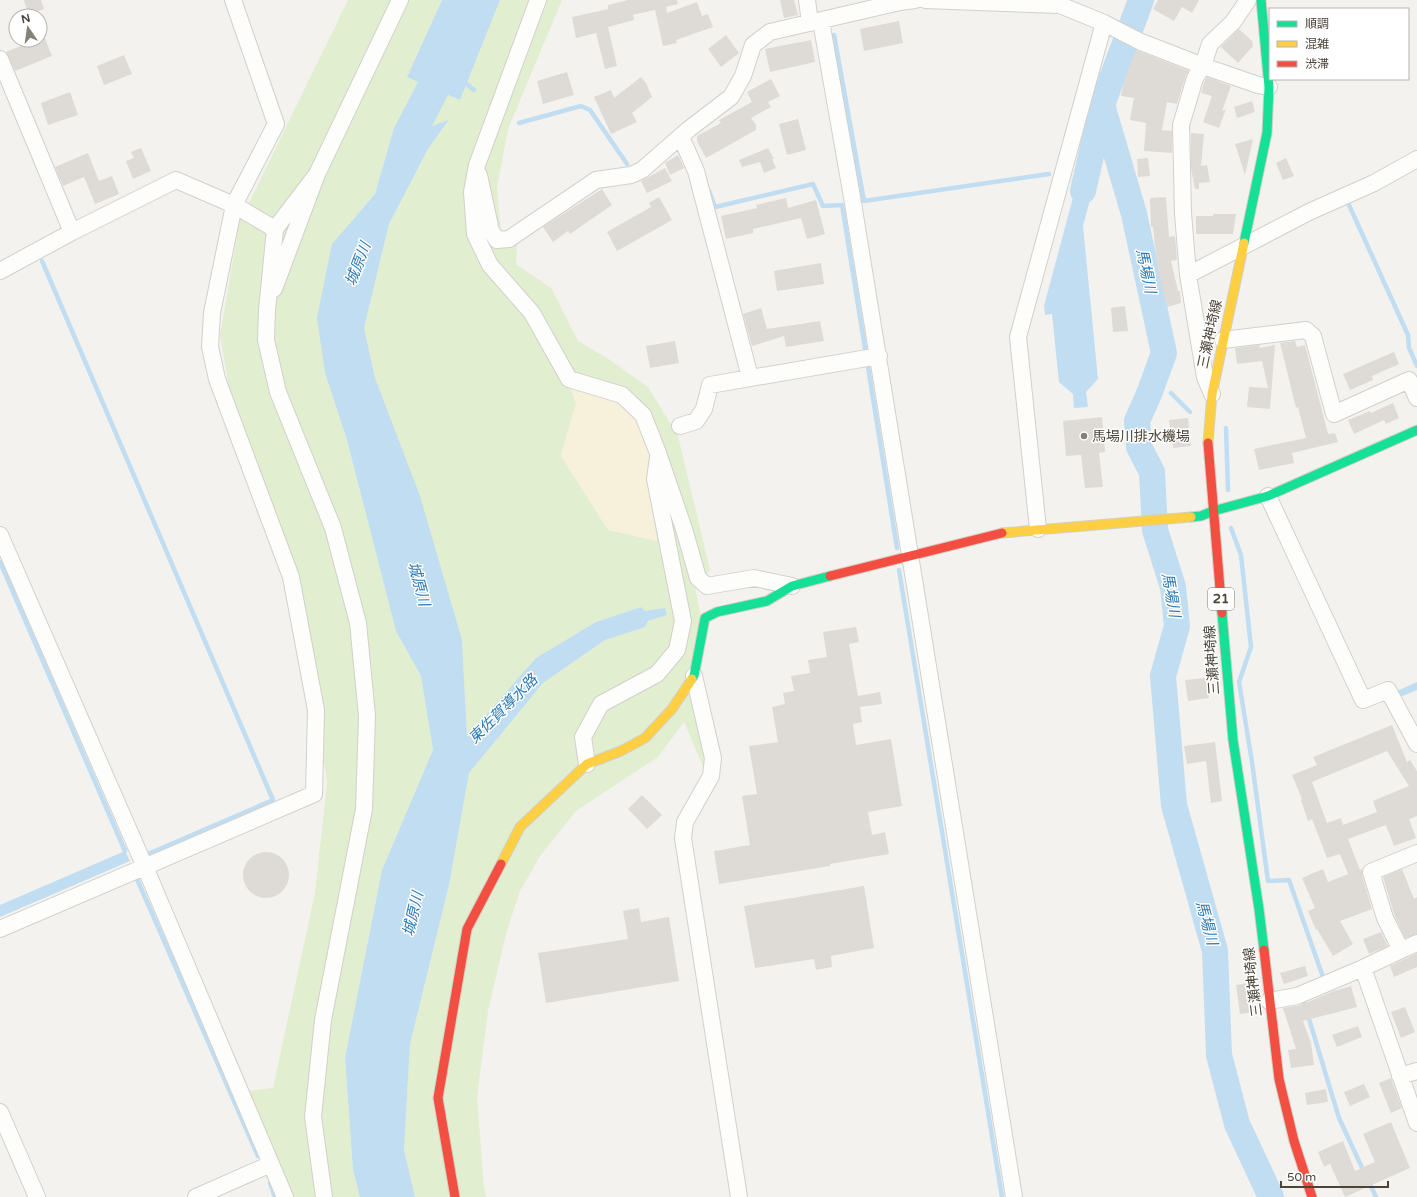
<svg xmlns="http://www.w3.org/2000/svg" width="1417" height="1197" viewBox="0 0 1417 1197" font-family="'Varela Round','Noto Sans JP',sans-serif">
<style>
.green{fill:#e1eecf;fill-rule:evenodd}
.sand{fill:#f7f0da}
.water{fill:#c0ddf1}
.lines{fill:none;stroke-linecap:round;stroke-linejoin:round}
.stream{stroke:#c0ddf1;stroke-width:4.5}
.river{stroke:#c0ddf1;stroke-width:26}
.building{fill:#dedbd6;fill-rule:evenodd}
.street-casing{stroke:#d2d0cb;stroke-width:18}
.fast-casing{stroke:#d3cfc5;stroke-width:11}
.slow-casing{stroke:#d3cfc5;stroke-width:11}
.jam-casing{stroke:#d3cfc5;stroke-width:11}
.street{stroke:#fdfdfc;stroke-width:16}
.fast{stroke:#16e098;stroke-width:9}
.slow{stroke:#ffcf43;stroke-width:9}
.jam{stroke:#f24e42;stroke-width:9}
.poi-dot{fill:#868178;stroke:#fff;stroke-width:1.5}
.labels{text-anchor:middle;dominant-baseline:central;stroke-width:3;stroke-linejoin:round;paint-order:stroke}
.shield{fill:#fff;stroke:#817c74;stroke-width:1}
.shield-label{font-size:13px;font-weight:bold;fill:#4b4439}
.street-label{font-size:14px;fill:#4b4439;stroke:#fff}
.poi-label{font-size:14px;fill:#4b4439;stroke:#fff;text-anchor:start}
.water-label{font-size:15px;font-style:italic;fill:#2e7ab2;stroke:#fff}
</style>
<rect width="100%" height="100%" fill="#f4f2ee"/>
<!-- green -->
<path class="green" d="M 348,0 L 442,0 L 407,77 L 418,82 L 394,128 L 375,194 L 332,244 L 325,373 L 347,440 L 396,631 L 421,676 L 433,750 L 382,870 L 345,1058 L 353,1170 L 360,1197 L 273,1197 L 262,1158 L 232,1093 L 273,1088 L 315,893 L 327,783 L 298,573 L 229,387 L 220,336 L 240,218 L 250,201 Z
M 500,0 L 562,0 L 508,129 L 497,188 L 501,232 L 517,245 L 516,264 L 552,289 L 578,341 L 607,358 L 648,387 L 678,436 L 710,570 L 695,586 L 701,618 L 700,684 L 718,766 L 705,771 L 684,722 L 658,757 L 576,811 L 540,856 L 520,891 L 507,930 L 488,1011 L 477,1097 L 484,1188 L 486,1197 L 415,1197 L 404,1150 L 410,1044 L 449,885 L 469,773 L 543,683 L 605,640 L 645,627 L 648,621 L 667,615 L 645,611 L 641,607 L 596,622 L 536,658 L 467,738 L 462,640 L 375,378 L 364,328 L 389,224 L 428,149 L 449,121 L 432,126 L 448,95 L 460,100 ZM 569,386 L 657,541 L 608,530 L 561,456 L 576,403 Z"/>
<!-- sand -->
<path class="sand" d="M 569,385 L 623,401 L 636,415 L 651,453 L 648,479 L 657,541 L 608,530 L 561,455 L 576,403 Z"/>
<!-- water -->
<path class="water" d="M 442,0 L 500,0 L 460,100 L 448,95 L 432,126 L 449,120 L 428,149 L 389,224 L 364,328 L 375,378 L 420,496 L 462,640 L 467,737 L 536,658 L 596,622 L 641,607 L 645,611 L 665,608 L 667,615 L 648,621 L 645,627 L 605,640 L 543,683 L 469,773 L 449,885 L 410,1044 L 404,1150 L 415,1197 L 360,1197 L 353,1170 L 345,1058 L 382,870 L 433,750 L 421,676 L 396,631 L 347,440 L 325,373 L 317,318 L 332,244 L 375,194 L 394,128 L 418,82 L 407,77 Z
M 1085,153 L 1100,163 L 1083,226 L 1098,379 L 1086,392 L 1088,407 L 1074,408 L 1073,394 L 1059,382 L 1052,314 L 1045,315 L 1044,306 Z
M 1417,682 L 1417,690 L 1400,697 L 1397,691 Z
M 125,851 L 130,861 L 0,917 L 0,905 Z"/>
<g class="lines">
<!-- stream -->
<path class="stream" d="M 834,35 L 864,201 L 1049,174
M 462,80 L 474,90
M 519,123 L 581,106 L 590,110 L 627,164
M 709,191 L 715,207 L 813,184 L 823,206 L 842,205 L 897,548
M 1349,205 L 1408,335 L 1409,348 L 1417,366
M 42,261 L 273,800 L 148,854
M 1155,377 L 1163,385
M 1171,393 L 1190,412
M 1226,428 L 1228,490
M 1231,528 L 1241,555 L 1251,647 L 1239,682 L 1252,762 L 1268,881 L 1289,880 L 1323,977
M 0,562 L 125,851
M 899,570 L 1002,1197
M 137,879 L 258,1156
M 1305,998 L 1303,999 L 1339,1118 L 1364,1172
M 1368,1180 L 1376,1197
M 270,1183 L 275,1197"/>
<!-- river -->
<path class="river" d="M 1141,0 L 1102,105 L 1134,214 L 1164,353 L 1149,394 L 1137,421 L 1139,447 L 1152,472 L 1155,530 L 1173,587 L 1177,626 L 1163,676 L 1174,805 L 1215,951 L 1219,1055 L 1237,1124 L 1271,1197
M 1083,191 L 1102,107"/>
</g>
<!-- building -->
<path class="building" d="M 24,0 L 41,0 L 44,9 L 28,14 Z
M 628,0 L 677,0 L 678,4 L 666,7 L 667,13 L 697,2 L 702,16 L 708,14 L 713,27 L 676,40 L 677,43 L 663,46 L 655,10 L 633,15 L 634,20 L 608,27 L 617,66 L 605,69 L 596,33 L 576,38 L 572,17 L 608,9 L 608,5 Z
M 780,0 L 794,0 L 798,15 L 784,18 Z
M 1158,0 L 1199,0 L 1192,13 L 1182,7 L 1174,21 L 1153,9 Z
M 899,21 L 903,43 L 864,51 L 860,29 Z
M 1239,29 L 1252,41 L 1253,46 L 1238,63 L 1221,47 Z
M 726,35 L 739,53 L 721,67 L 708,49 Z
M 44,36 L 52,56 L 15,71 L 6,52 L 35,40 L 40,40 L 40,38 Z
M 811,40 L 815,62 L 770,72 L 765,49 Z
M 1136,50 L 1189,71 L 1186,75 L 1177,104 L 1167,102 L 1162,130 L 1172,131 L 1172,153 L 1144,151 L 1146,123 L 1130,120 L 1134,98 L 1121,96 L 1125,76 L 1126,76 Z
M 124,55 L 132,74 L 104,85 L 97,66 Z
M 567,72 L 574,95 L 543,104 L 537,81 Z
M 641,77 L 646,83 L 652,97 L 632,113 L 637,122 L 611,134 L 594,97 L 611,90 L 614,98 Z
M 1207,77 L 1231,86 L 1222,111 L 1226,109 L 1219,128 L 1203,122 L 1212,96 L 1201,93 L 1204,82 Z
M 771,79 L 780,96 L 768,102 L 771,107 L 751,118 L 756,125 L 756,130 L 706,158 L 697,141 L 697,136 L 721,123 L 719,120 L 752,102 L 747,92 Z
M 70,92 L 78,115 L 48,125 L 41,103 Z
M 1252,101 L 1255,112 L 1237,118 L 1234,107 Z
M 798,119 L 806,150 L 787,155 L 779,124 Z
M 1191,133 L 1204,134 L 1201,166 L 1207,165 L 1210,182 L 1199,183 L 1199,189 L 1195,189 L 1191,168 Z
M 1253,139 L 1245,175 L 1235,144 Z
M 141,148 L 151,171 L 133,179 L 126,161 L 134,158 L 131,152 Z
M 768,148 L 774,159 L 772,159 L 776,168 L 764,173 L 760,162 L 742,167 L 739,160 Z
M 88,153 L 99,181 L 112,176 L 119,194 L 95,204 L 84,177 L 63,186 L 55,167 Z
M 678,155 L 684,168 L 670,175 L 665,163 Z
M 1148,158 L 1150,176 L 1138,177 L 1137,159 Z
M 1286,158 L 1294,176 L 1283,180 L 1276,163 Z
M 665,168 L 672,181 L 647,193 L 641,181 Z
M 602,189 L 612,205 L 570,234 L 568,231 L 553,242 L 543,227 Z
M 659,197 L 672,220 L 617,251 L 607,232 L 651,207 L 649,203 Z
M 1166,197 L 1169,237 L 1175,236 L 1177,260 L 1171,261 L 1178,291 L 1180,291 L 1181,303 L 1167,307 L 1157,265 L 1153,227 L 1151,227 L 1150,198 Z
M 786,198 L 788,208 L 816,200 L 825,234 L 807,239 L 801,218 L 753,229 L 753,233 L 726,239 L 721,216 L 757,208 L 756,205 Z
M 1213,214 L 1236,214 L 1233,234 L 1196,234 L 1196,216 L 1213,216 Z
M 821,263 L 824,284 L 777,291 L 774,271 Z
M 1125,306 L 1128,331 L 1113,332 L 1111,308 Z
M 761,308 L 767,329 L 820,321 L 824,341 L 786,347 L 784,336 L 752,346 L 743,314 Z
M 675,341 L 679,363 L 650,368 L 646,346 Z
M 1295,341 L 1297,347 L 1305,345 L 1328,434 L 1335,433 L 1338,442 L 1292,453 L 1294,463 L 1259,470 L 1254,449 L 1306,438 L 1298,407 L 1296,408 L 1280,343 Z
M 1259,345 L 1260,348 L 1275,345 L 1270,409 L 1247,407 L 1249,387 L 1268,388 L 1262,361 L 1237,364 L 1235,348 Z
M 1394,352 L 1399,364 L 1372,376 L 1373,380 L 1350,390 L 1343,374 Z
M 1393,403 L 1399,418 L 1386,424 L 1384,420 L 1354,434 L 1348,420 L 1370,411 L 1371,413 Z
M 1102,417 L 1105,452 L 1099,453 L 1103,487 L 1085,488 L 1081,455 L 1066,456 L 1063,421 Z
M 1188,418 L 1191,446 L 1173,448 L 1169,420 Z
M 856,627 L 859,642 L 849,644 L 858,696 L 880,692 L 882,704 L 860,707 L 862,722 L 853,724 L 856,745 L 891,739 L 902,806 L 868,812 L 872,835 L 885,832 L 889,854 L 830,864 L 830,866 L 719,884 L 714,851 L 750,845 L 742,796 L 757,794 L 749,746 L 778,742 L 772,707 L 785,704 L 783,693 L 794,691 L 791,676 L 810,673 L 808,660 L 827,657 L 823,632 Z
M 1206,678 L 1209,698 L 1188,701 L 1185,680 Z
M 1392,725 L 1407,762 L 1410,760 L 1417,771 L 1417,816 L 1409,819 L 1416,838 L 1394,846 L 1386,825 L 1348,839 L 1360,870 L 1362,869 L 1362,875 L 1372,909 L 1340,921 L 1353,944 L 1333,956 L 1317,929 L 1316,930 L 1308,911 L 1315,908 L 1302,878 L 1323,869 L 1328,882 L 1348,874 L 1340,854 L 1327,858 L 1312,819 L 1308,821 L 1301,800 L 1302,799 L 1292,775 L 1317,765 L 1313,757 ZM 1387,751 L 1409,786 L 1373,801 L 1377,812 L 1343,825 L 1341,818 L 1327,823 L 1312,782 Z
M 1215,742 L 1222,801 L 1211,803 L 1206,761 L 1187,764 L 1184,746 Z
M 642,795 L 662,815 L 647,829 L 628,809 Z
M243 875a23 23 0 1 1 46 0a23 23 0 1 1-46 0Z
M 1402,869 L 1414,899 L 1417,897 L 1417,934 L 1405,938 L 1394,914 L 1383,877 Z
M 864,886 L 874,948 L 831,956 L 832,967 L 816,970 L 814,959 L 755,968 L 744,906 Z
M 639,908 L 641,922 L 669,917 L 679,981 L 546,1003 L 538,953 L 628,939 L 623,911 Z
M 1381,932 L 1388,946 L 1369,954 L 1363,939 Z
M 1417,953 L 1417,967 L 1394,977 L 1390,966 Z
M 1305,966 L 1308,976 L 1284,984 L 1280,973 Z
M 1250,983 L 1254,1012 L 1240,1014 L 1236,985 Z
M 1351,986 L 1357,1007 L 1303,1021 L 1311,1043 L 1314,1065 L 1291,1068 L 1288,1050 L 1296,1049 L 1283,1008 L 1301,1005 L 1334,991 Z
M 1405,1007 L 1415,1032 L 1401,1038 L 1391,1012 Z
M 1358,1026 L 1362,1037 L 1337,1047 L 1332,1035 Z
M 1391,1078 L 1402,1108 L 1391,1113 L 1379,1083 Z
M 1364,1084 L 1370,1097 L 1350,1106 L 1344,1092 Z
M 1326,1089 L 1328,1102 L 1307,1105 L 1305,1093 Z
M 1391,1122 L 1410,1168 L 1345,1197 L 1330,1164 L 1324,1167 L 1318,1152 L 1343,1141 L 1355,1171 L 1375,1162 L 1363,1134 Z"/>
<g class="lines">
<!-- street casing -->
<g class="street-casing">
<path id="street" d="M 538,0 L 477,165 L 472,192 L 475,234 L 490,265 L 532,313 L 569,379 L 622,395 L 643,415 L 658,453 L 684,529 L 698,578 L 707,586 L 754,578 L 792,586
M 807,0 L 810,23
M 925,0 L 1060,5 L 1104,23 L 1141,42 L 1203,66 L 1258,85 L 1269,87
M 821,21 L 852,197 L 1014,1197
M 0,59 L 72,232
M 681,137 L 696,171 L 750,377
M 317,174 L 275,229 L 267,310 L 266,340 L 278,392 L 333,528 L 358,623 L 367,716 L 364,809 L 323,1020 L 313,1117 L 324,1197
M 479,175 L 491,231 L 497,240 L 509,239 L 596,180 L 631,175 L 642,170 L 689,129 L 731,97 L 743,76 L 753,45 L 770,32 L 900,2 L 915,0
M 0,271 L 72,232 L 176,180 L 234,205 L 275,229
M 1188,275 L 1309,212 L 1374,183 L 1417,159
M 274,289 L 317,174 L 400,0
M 1223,340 L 1306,330 L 1313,336 L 1334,414 L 1409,380 L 1417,398
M 1212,394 L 1205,377 L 1188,275 L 1183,213 L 1181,125 L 1195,78 L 1203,66 L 1210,44 L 1233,22 L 1248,0
M 680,426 L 696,421 L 704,409 L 710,385 L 879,356
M 1268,496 L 1363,700 L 1388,690 L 1417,744
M 1038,529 L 1018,337 L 1104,23
M 0,535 L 145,867 L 285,1197
M 694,676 L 713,758 L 711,776 L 685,822 L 683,838 L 739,1197
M 587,764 L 583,737 L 601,704 L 657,674 L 677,650 L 683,621 L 655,479 L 658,457
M 0,929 L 314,794 L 316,710 L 291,577 L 217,379 L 210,347 L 212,313 L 234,205 L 276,124 L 233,0
M 1401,950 L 1417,943
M 1363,968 L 1417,1123
M 1269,1001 L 1297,996 L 1363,968 L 1401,950 L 1385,918 L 1371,872 L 1417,853
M 1400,1076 L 1417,1071
M 0,1112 L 37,1197
M 196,1197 L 271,1164"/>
</g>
<!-- fast casing -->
<g class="fast-casing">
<path id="fast" d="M 1244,243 L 1267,133 L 1269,87 L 1261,0
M 1191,517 L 1201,516 L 1213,511 L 1268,496 L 1417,430
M 1222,613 L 1233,740 L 1259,909 L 1264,950
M 692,679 L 694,676 L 705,618 L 717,612 L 767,601 L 792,586 L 830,576"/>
</g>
<!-- slow casing -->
<g class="slow-casing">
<path id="slow" d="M 1208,443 L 1212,394 L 1244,243
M 1002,533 L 1191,517
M 501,864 L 520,827 L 587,764 L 621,751 L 645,738 L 672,709 L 692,679"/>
</g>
<!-- jam casing -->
<g class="jam-casing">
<path id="jam" d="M 1208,443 L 1222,613
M 830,576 L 1002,533
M 1264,950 L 1279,1079 L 1294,1141 L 1312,1197
M 455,1197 L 438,1098 L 467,929 L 501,864"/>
</g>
<!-- street -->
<use href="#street" class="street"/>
<!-- fast -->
<use href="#fast" class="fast"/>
<!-- slow -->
<use href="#slow" class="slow"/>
<!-- jam -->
<use href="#jam" class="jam"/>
</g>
<!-- markers -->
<circle class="poi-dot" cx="1084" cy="436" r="4"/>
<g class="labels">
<!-- shield labels -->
<rect class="shield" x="1208" y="588" width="26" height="22" rx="3"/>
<g class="shield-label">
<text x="1221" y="599">21</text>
</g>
<!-- street labels -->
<g class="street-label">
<text transform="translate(1210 334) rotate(-78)">三瀬神埼線</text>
<text transform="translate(1212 660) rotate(-94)">三瀬神埼線</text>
<text transform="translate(1253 982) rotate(-97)">三瀬神埼線</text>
</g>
<!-- poi labels -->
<g class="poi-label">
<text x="1092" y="436">馬場川排水機場</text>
</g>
<!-- water labels -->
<g class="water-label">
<text transform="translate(358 264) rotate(-69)">城原川</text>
<text transform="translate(1146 271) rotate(78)">馬場川</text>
<text transform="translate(419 584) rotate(75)">城原川</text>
<text transform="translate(1171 595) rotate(80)">馬場川</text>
<text transform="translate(503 709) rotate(-45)">東佐賀導水路</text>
<text transform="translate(413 914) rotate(-77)">城原川</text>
<text transform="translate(1207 923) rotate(75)">馬場川</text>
</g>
</g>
<!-- legend -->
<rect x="1269" y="8" width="140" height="72" fill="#ffffff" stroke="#b7b4b0"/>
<rect x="1277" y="21" width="20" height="6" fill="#16e098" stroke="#b7b4b0"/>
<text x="1305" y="28" font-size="12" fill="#4b4439">順調</text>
<rect x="1277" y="41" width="20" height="6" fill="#ffcf43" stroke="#b7b4b0"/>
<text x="1305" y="48" font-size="12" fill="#4b4439">混雑</text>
<rect x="1277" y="61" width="20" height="6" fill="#f24e42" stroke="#b7b4b0"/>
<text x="1305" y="68" font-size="12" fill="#4b4439">渋滞</text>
<!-- north arrow -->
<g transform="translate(28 28) rotate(347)"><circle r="19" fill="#ffffff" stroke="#b7b4b0"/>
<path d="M0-3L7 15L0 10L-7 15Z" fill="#868178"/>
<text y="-6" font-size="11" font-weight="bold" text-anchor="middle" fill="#4b4439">N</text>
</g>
<!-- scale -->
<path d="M1281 1181v6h107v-6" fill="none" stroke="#4b4439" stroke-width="2"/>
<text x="1287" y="1181" font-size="12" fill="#4b4439" stroke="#ffffff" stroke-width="3" paint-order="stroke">50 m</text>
</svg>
